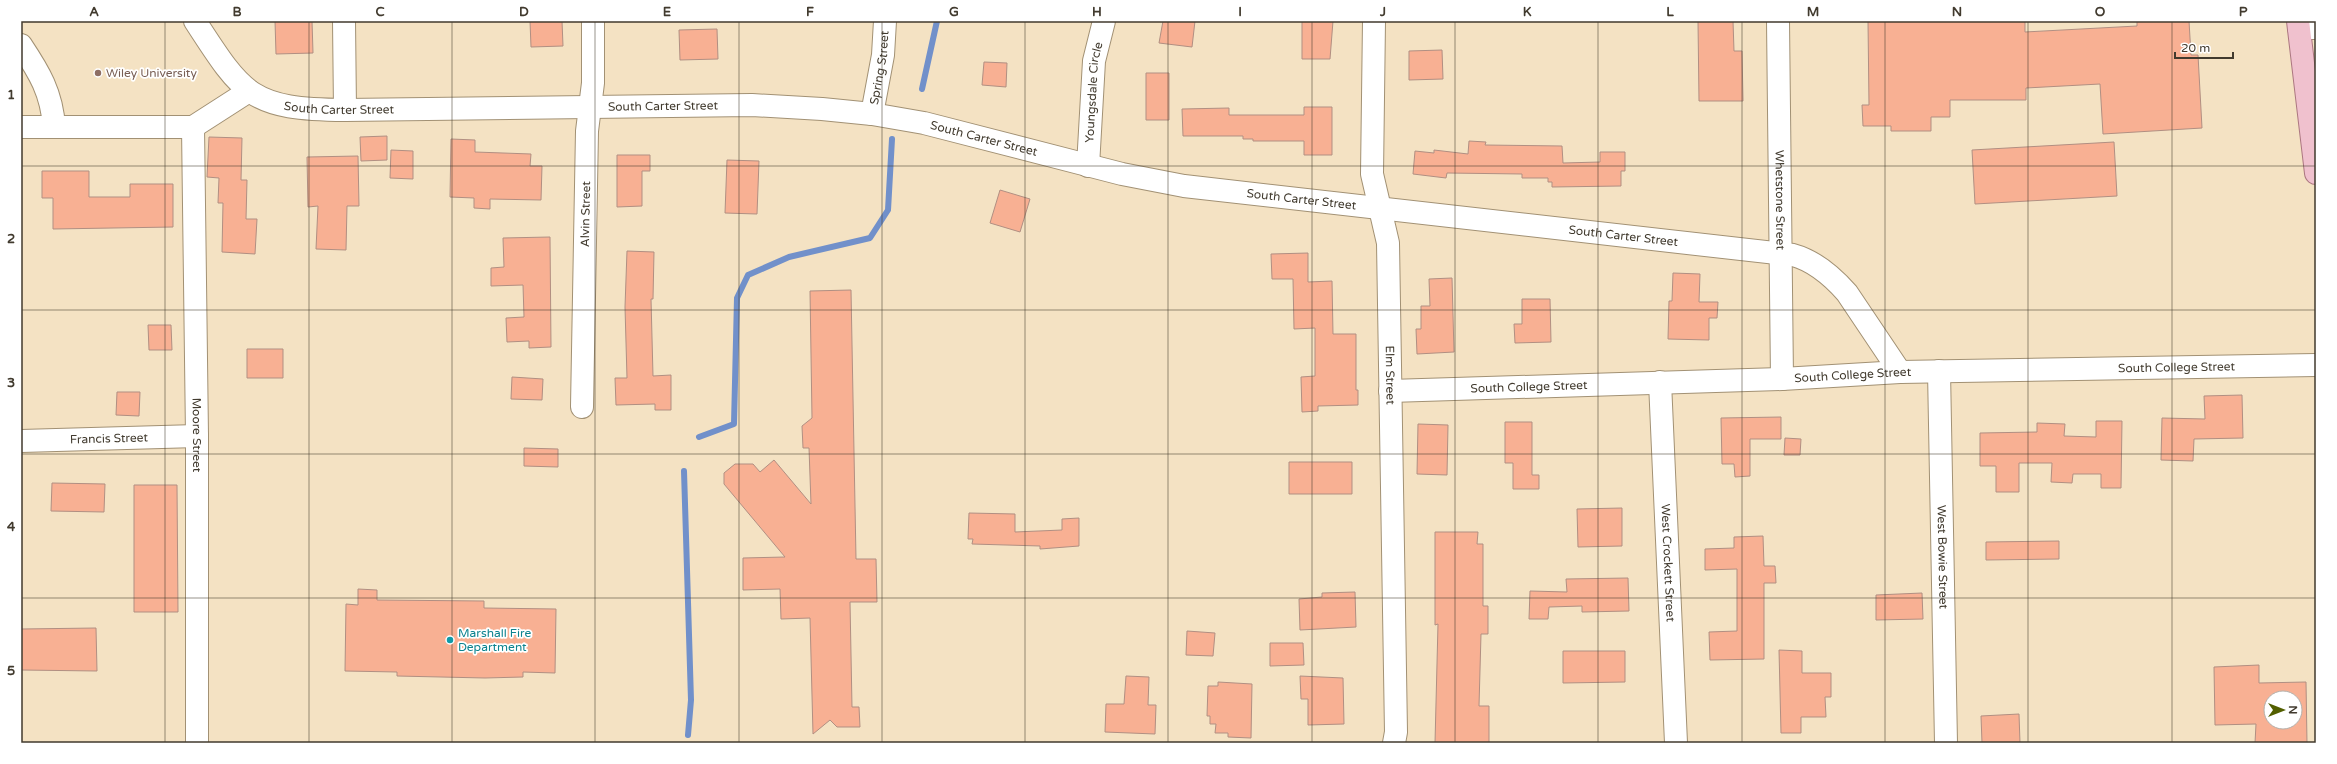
<svg xmlns="http://www.w3.org/2000/svg" width="2337" height="764" viewBox="0 0 2337 764" font-family="'Varela Round',sans-serif">
<style>
.lines{fill:none;stroke-linecap:round;stroke-linejoin:round}
.stream{stroke:#7190ca;stroke-width:6}
.building{fill:#f8b093;stroke:#b18f82;fill-rule:evenodd}
.minor-casing{stroke:#a29174;stroke-width:24}
.major-casing{stroke:#ac7781;stroke-width:24}
.minor{stroke:#fff;stroke-width:22}
.major{stroke:#f0c1ce;stroke-width:22}
.grid{fill:none;stroke:#413a2e;stroke-width:1;stroke-opacity:0.55}
.education-dot{fill:#8d6e63;stroke:#fff;stroke-width:1.5}
.culture-dot{fill:#0f9aa8;stroke:#fff;stroke-width:1.5}
.labels{text-anchor:middle;dominant-baseline:central;stroke-width:3.5;stroke-linejoin:round;paint-order:stroke}
.street-label{font-size:12px;fill:#413a2e;stroke:#fff}
.education-label{font-size:12px;fill:#785e54;stroke:#fff;text-anchor:start}
.culture-label{font-size:12px;fill:#0d838f;stroke:#fff;text-anchor:start}
.neatline{fill:none;stroke:#413a2e;stroke-width:1.5}
.grid-label{font-size:13px;text-anchor:middle;font-weight:bold;fill:#413a2e}
</style>
<rect width="100%" height="100%" fill="#f4e2c3"/>
<g class="lines">
<!-- stream -->
<path class="stream" d="M 922,89 L 937,21
M 699,437 L 734,424 L 737,298 L 748,275 L 789,257 L 870,238 L 888,210 L 892,139
M 684,471 L 691,700 L 688,735"/>
</g>
<!-- building -->
<path class="building" d="M 275,21 L 312,21 L 313,53 L 276,54 Z
M 530,21 L 562,21 L 563,46 L 531,47 Z
M 1163,21 L 1195,21 L 1192,47 L 1159,43 Z
M 1302,21 L 1333,21 L 1330,59 L 1302,59 Z
M 1698,21 L 1733,21 L 1734,51 L 1742,51 L 1743,101 L 1699,101 Z
M 1868,21 L 2025,21 L 2025,32 L 2137,26 L 2137,21 L 2189,21 L 2191,55 L 2198,55 L 2202,128 L 2103,134 L 2100,84 L 2026,88 L 2026,100 L 1950,100 L 1950,117 L 1931,117 L 1931,131 L 1891,131 L 1891,126 L 1863,126 L 1862,105 L 1869,105 Z
M 717,29 L 718,59 L 680,60 L 679,30 Z
M 1442,50 L 1443,79 L 1409,80 L 1409,51 Z
M 984,62 L 1007,63 L 1006,87 L 982,85 Z
M 1146,73 L 1169,73 L 1169,120 L 1146,120 Z
M 1304,107 L 1332,107 L 1332,155 L 1304,155 L 1304,141 L 1253,141 L 1253,139 L 1243,139 L 1243,136 L 1183,136 L 1182,109 L 1229,108 L 1229,115 L 1304,115 Z
M 387,136 L 387,160 L 361,161 L 360,137 Z
M 209,137 L 242,138 L 241,180 L 247,180 L 246,219 L 257,219 L 255,254 L 222,252 L 223,203 L 218,203 L 219,178 L 207,177 Z
M 451,139 L 475,140 L 475,152 L 531,154 L 530,166 L 542,166 L 541,200 L 490,199 L 490,209 L 474,208 L 474,198 L 450,197 Z
M 1469,141 L 1486,142 L 1485,145 L 1562,146 L 1563,163 L 1600,162 L 1600,152 L 1625,152 L 1625,171 L 1621,171 L 1621,186 L 1552,187 L 1552,182 L 1548,182 L 1548,178 L 1522,178 L 1522,174 L 1447,173 L 1446,178 L 1413,174 L 1415,151 L 1434,153 L 1434,150 L 1468,154 Z
M 2114,142 L 2117,196 L 1975,204 L 1972,150 Z
M 391,150 L 413,151 L 413,179 L 390,178 Z
M 617,155 L 650,155 L 650,171 L 642,171 L 642,206 L 617,207 Z
M 358,156 L 359,206 L 347,206 L 346,250 L 316,249 L 318,206 L 308,207 L 307,157 Z
M 727,160 L 759,161 L 757,214 L 725,213 Z
M 42,171 L 89,171 L 89,197 L 130,197 L 130,184 L 173,184 L 173,227 L 53,229 L 53,198 L 42,198 Z
M 1000,190 L 1030,199 L 1020,232 L 990,223 Z
M 550,237 L 551,347 L 529,348 L 529,341 L 507,342 L 506,318 L 524,317 L 523,285 L 491,286 L 491,268 L 504,267 L 503,238 Z
M 627,251 L 654,252 L 653,299 L 651,299 L 653,376 L 671,375 L 671,410 L 655,410 L 655,404 L 616,405 L 615,378 L 627,378 L 625,307 Z
M 1308,253 L 1308,282 L 1332,281 L 1333,334 L 1356,334 L 1356,390 L 1358,390 L 1358,405 L 1318,406 L 1318,411 L 1302,412 L 1301,377 L 1315,376 L 1315,328 L 1294,329 L 1293,279 L 1272,279 L 1271,254 Z
M 1673,273 L 1700,274 L 1699,302 L 1718,302 L 1717,318 L 1709,318 L 1709,340 L 1668,339 L 1669,301 L 1672,301 Z
M 1452,278 L 1454,352 L 1417,354 L 1416,329 L 1421,329 L 1421,306 L 1430,306 L 1429,279 Z
M 851,290 L 856,559 L 876,559 L 877,602 L 850,602 L 852,707 L 859,707 L 860,727 L 837,727 L 830,720 L 813,734 L 810,618 L 781,619 L 780,589 L 743,590 L 743,558 L 785,557 L 724,484 L 724,473 L 735,464 L 753,464 L 760,472 L 774,460 L 811,504 L 809,448 L 803,448 L 802,426 L 812,418 L 810,291 Z
M 1522,299 L 1550,299 L 1551,342 L 1515,343 L 1514,324 L 1522,324 Z
M 148,325 L 171,325 L 172,350 L 149,350 Z
M 247,349 L 283,349 L 283,378 L 247,378 Z
M 512,377 L 543,379 L 542,400 L 511,399 Z
M 117,392 L 140,392 L 139,416 L 116,415 Z
M 2242,395 L 2243,438 L 2194,439 L 2193,461 L 2161,460 L 2162,418 L 2205,419 L 2204,396 Z
M 1781,417 L 1781,439 L 1750,439 L 1750,476 L 1735,477 L 1734,464 L 1722,464 L 1721,418 Z
M 2096,421 L 2122,421 L 2121,488 L 2101,488 L 2101,474 L 2073,474 L 2072,483 L 2051,482 L 2052,463 L 2019,463 L 2019,492 L 1996,492 L 1996,466 L 1980,466 L 1980,433 L 2037,432 L 2037,423 L 2065,424 L 2064,436 L 2096,437 Z
M 1505,422 L 1532,422 L 1532,475 L 1539,475 L 1539,489 L 1513,489 L 1513,463 L 1505,463 Z
M 1418,424 L 1448,425 L 1447,475 L 1417,474 Z
M 1785,438 L 1801,439 L 1800,455 L 1784,455 Z
M 524,448 L 558,449 L 558,467 L 524,466 Z
M 1289,462 L 1352,462 L 1352,494 L 1289,494 Z
M 52,483 L 105,484 L 104,512 L 51,511 Z
M 134,485 L 177,485 L 178,612 L 134,612 Z
M 1622,508 L 1622,546 L 1578,547 L 1577,509 Z
M 969,513 L 1015,514 L 1015,532 L 1062,530 L 1062,519 L 1079,518 L 1079,546 L 1040,549 L 1040,546 L 972,544 L 973,539 L 968,539 Z
M 1435,532 L 1478,532 L 1477,544 L 1483,544 L 1483,606 L 1488,606 L 1488,634 L 1481,634 L 1479,706 L 1489,706 L 1489,743 L 1435,743 L 1438,624 L 1435,625 Z
M 1763,536 L 1764,566 L 1775,566 L 1776,583 L 1764,583 L 1764,659 L 1710,660 L 1709,632 L 1737,631 L 1737,569 L 1705,570 L 1705,549 L 1734,548 L 1734,537 Z
M 2059,541 L 2059,559 L 1986,560 L 1986,542 Z
M 1628,578 L 1629,611 L 1582,612 L 1582,606 L 1549,607 L 1548,619 L 1529,619 L 1530,591 L 1567,592 L 1566,579 Z
M 358,589 L 377,590 L 377,600 L 484,601 L 484,608 L 556,609 L 555,673 L 523,672 L 523,677 L 485,678 L 397,676 L 397,672 L 345,671 L 346,604 L 358,605 Z
M 1355,592 L 1356,627 L 1300,630 L 1299,599 L 1322,597 L 1322,593 Z
M 1922,593 L 1923,619 L 1876,620 L 1876,595 Z
M 96,628 L 97,671 L 21,670 L 21,629 Z
M 1187,631 L 1215,633 L 1213,656 L 1186,655 Z
M 1270,643 L 1303,643 L 1304,665 L 1270,666 Z
M 1779,650 L 1802,651 L 1802,673 L 1831,673 L 1831,697 L 1825,697 L 1826,717 L 1801,717 L 1801,733 L 1781,733 Z
M 1563,651 L 1625,651 L 1625,682 L 1563,683 Z
M 2259,665 L 2259,683 L 2306,682 L 2307,743 L 2255,743 L 2256,724 L 2215,725 L 2214,667 ZM 2271,698 L 2295,698 L 2295,722 L 2271,722 Z
M 1126,676 L 1149,677 L 1148,705 L 1156,705 L 1155,734 L 1105,732 L 1106,704 L 1124,704 Z
M 1300,676 L 1343,678 L 1344,724 L 1308,725 L 1308,699 L 1301,699 Z
M 1218,682 L 1252,684 L 1251,738 L 1228,737 L 1228,733 L 1215,733 L 1216,724 L 1210,724 L 1210,716 L 1207,716 L 1208,686 L 1218,686 Z
M 2019,714 L 2020,743 L 1982,743 L 1981,716 Z"/>
<g class="lines">
<!-- minor casing -->
<g class="minor-casing">
<g id="minor">
<path id="s1" d="M 195,21 C 244,97 252,109 345,110 L 752,105 L 822,109 L 872,114 L 924,123 L 1122,174 L 1184,186 L 1793,255 C 1815,261 1832,276 1847,293 L 1900,372"/>
<path d="M 344,21 L 345,110"/>
<path id="s2" d="M 1374,21 L 1372,174 L 1388,243 L 1396,732 L 1394,743"/>
<path id="s3" d="M 1778,21 L 1782,379"/>
<path d="M 2299,28 L 2316,28"/>
<path d="M 21,45 C 39,72 52,93 54,127"/>
<path id="s4" d="M 872,114 L 883,55 L 885,21"/>
<path d="M 21,127 L 193,127 L 249,91"/>
<path id="s5" d="M 193,127 L 197,436 L 197,743"/>
<path id="s6" d="M 1088,166 L 1094,61 L 1104,21"/>
<path id="s7" d="M 1939,371 L 1946,743"/>
<path id="s8" d="M 1660,382 L 1676,743"/>
<path id="s9" d="M 1390,391 L 1782,379 L 1900,372 L 2316,365"/>
<path id="s10" d="M 582,407 L 587,131 L 593,83 L 593,21"/>
<path id="s11" d="M 21,441 L 197,436"/>
</g>
</g>
<!-- major casing -->
<g class="major-casing">
<path id="major" d="M 2298,21 L 2316,173"/>
</g>
<!-- minor -->
<use href="#minor" class="minor"/>
<!-- major -->
<use href="#major" class="major"/>
</g>
<!-- grid -->
<path class="grid" d="M 165,21 L 165,743M 309,21 L 309,743M 452,21 L 452,743M 595,21 L 595,743M 739,21 L 739,743M 882,21 L 882,743M 1025,21 L 1025,743M 1168,21 L 1168,743M 1312,21 L 1312,743M 1455,21 L 1455,743M 1598,21 L 1598,743M 1742,21 L 1742,743M 1885,21 L 1885,743M 2028,21 L 2028,743M 2172,21 L 2172,743M 21,166 L 2316,166M 21,310 L 2316,310M 21,454 L 2316,454M 21,598 L 2316,598"/>
<!-- markers -->
<circle class="education-dot" cx="98" cy="73" r="4"/>
<circle class="culture-dot" cx="450" cy="640" r="4"/>
<g class="labels">
<!-- street labels -->
<g class="street-label">
<text stroke="none"><textPath href="#s4" startOffset="47">Spring Street</textPath></text>
<text stroke="none"><textPath href="#s6" startOffset="74">Youngsdale Circle</textPath></text>
<text stroke="none"><textPath href="#s1" startOffset="506">South Carter Street</textPath></text>
<text stroke="none"><textPath href="#s1" startOffset="182">South Carter Street</textPath></text>
<text stroke="none"><textPath href="#s1" startOffset="830">South Carter Street</textPath></text>
<text stroke="none"><textPath href="#s1" startOffset="1154">South Carter Street</textPath></text>
<text stroke="none"><textPath href="#s3" startOffset="179">Whetstone Street</textPath></text>
<text stroke="none"><textPath href="#s10" startOffset="193">Alvin Street</textPath></text>
<text stroke="none"><textPath href="#s1" startOffset="1478">South Carter Street</textPath></text>
<text stroke="none"><textPath href="#s9" startOffset="787">South College Street</textPath></text>
<text stroke="none"><textPath href="#s9" startOffset="463">South College Street</textPath></text>
<text stroke="none"><textPath href="#s2" startOffset="356">Elm Street</textPath></text>
<text stroke="none"><textPath href="#s9" startOffset="139">South College Street</textPath></text>
<text stroke="none"><textPath href="#s5" startOffset="308">Moore Street</textPath></text>
<text stroke="none"><textPath href="#s11" startOffset="88">Francis Street</textPath></text>
<text stroke="none"><textPath href="#s7" startOffset="186">West Bowie Street</textPath></text>
<text stroke="none"><textPath href="#s8" startOffset="181">West Crockett Street</textPath></text>
</g>
<!-- education labels -->
<g class="education-label">
<text x="106" y="73">Wiley University</text>
</g>
<!-- culture labels -->
<g class="culture-label">
<text x="458" y="633">Marshall Fire<tspan x="458" dy="14">Department</tspan></text>
</g>
</g>
<!-- border -->
<rect width="2337" height="764" fill="none" stroke="#ffffff" stroke-width="44"/>
<!-- north arrow -->
<g transform="translate(2283 710) rotate(90)"><circle r="19" fill="#ffffff" stroke="#b3b0ab"/>
<path d="M0-3L7 15L0 10L-7 15Z" fill="#535f00"/>
<text y="-6" font-size="11" font-weight="bold" text-anchor="middle" fill="#413a2e">N</text>
</g>
<!-- scale -->
<path d="M2175 52v6h58v-6" fill="none" stroke="#413a2e" stroke-width="2"/>
<text x="2181" y="52" font-size="12" fill="#413a2e" stroke="#ffffff" stroke-width="3" paint-order="stroke">20 m</text>
<rect x="22" y="22" width="2293" height="720" class="neatline"/>
<g class="grid-label">
<text x="94" y="16">A</text>
<text x="237" y="16">B</text>
<text x="380" y="16">C</text>
<text x="524" y="16">D</text>
<text x="667" y="16">E</text>
<text x="810" y="16">F</text>
<text x="954" y="16">G</text>
<text x="1097" y="16">H</text>
<text x="1240" y="16">I</text>
<text x="1383" y="16">J</text>
<text x="1527" y="16">K</text>
<text x="1670" y="16">L</text>
<text x="1813" y="16">M</text>
<text x="1957" y="16">N</text>
<text x="2100" y="16">O</text>
<text x="2243" y="16">P</text>
<text x="11" y="99">1</text>
<text x="11" y="243">2</text>
<text x="11" y="387">3</text>
<text x="11" y="531">4</text>
<text x="11" y="675">5</text>
</g>
</svg>
